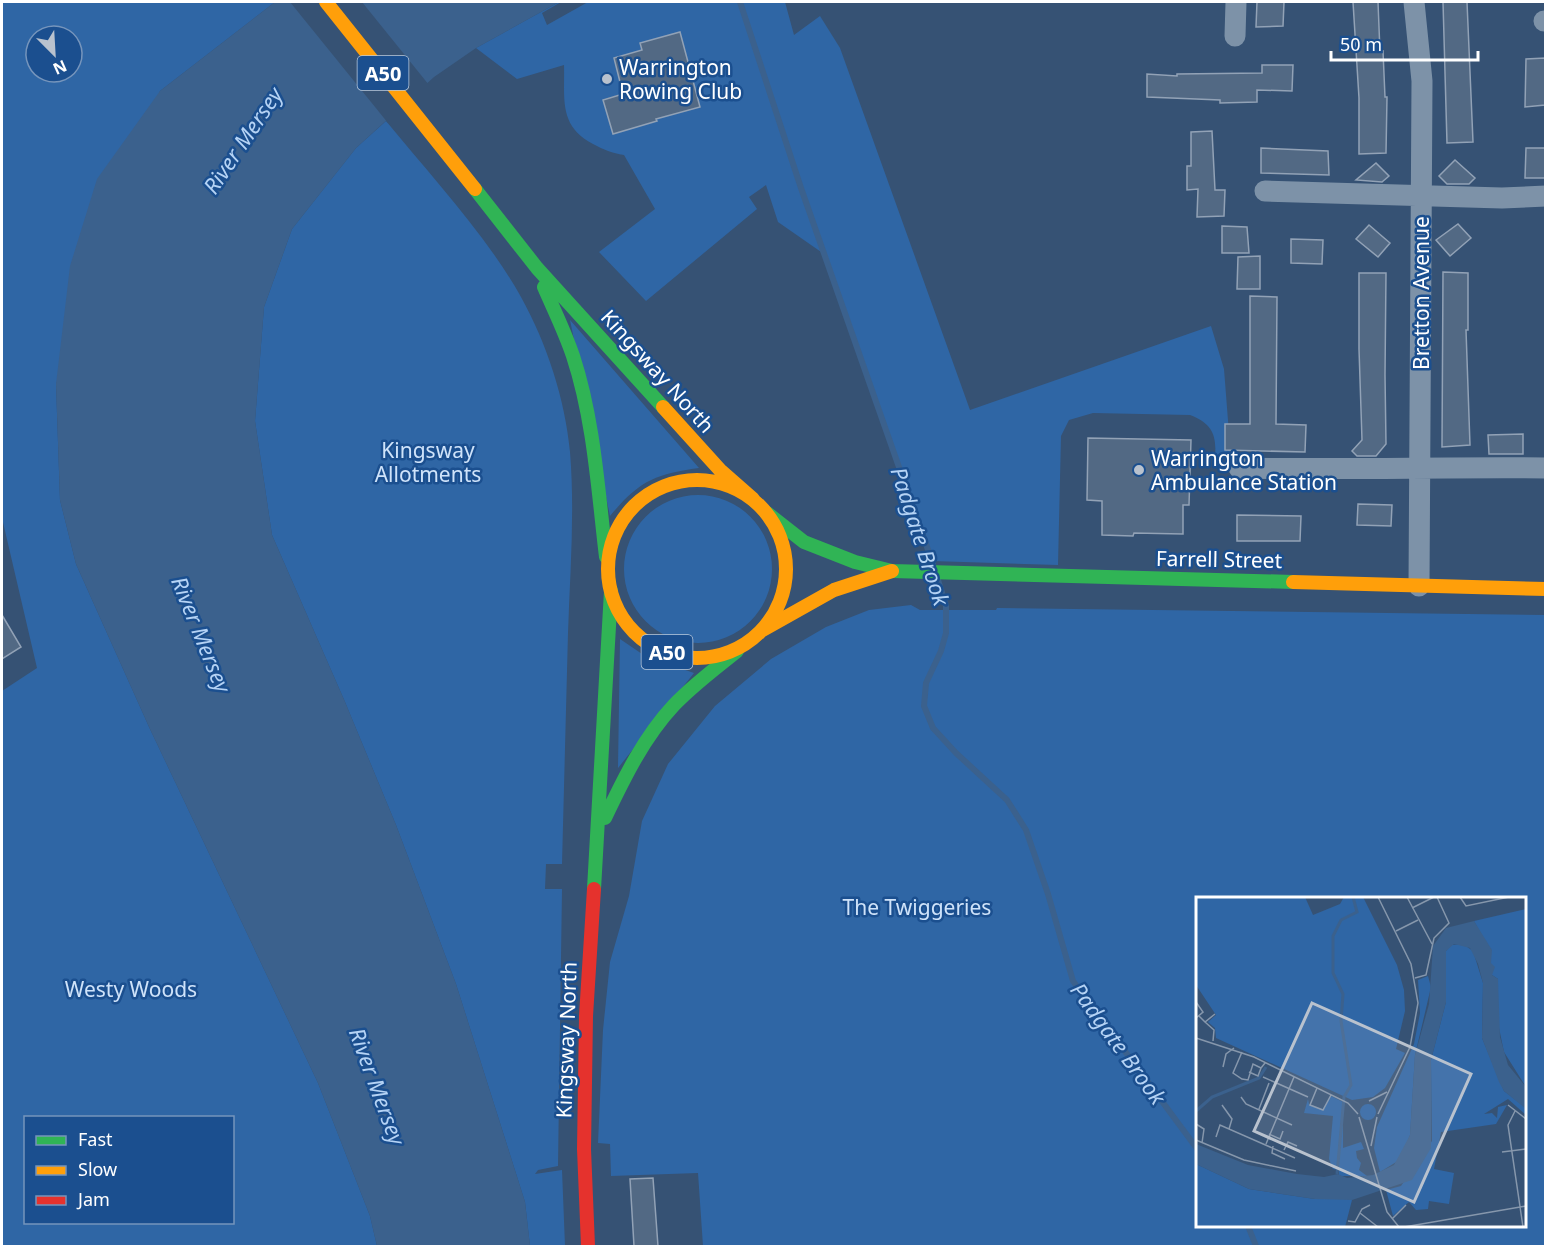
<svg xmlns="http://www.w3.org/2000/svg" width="1547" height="1248" viewBox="0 0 1547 1248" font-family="'Noto Sans',sans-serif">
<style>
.green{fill:#2f66a5;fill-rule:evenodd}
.water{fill:#3b618d}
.pier{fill:#365274}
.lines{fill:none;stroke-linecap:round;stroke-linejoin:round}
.stream{stroke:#3b618d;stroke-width:6}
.building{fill:#526984;stroke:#92a2b6;stroke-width:1.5}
.street{stroke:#7d92a8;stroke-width:21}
.fast{stroke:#30b455;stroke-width:14}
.slow{stroke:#ff9f0a;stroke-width:14}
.jam{stroke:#e5322d;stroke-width:14}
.poi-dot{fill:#b9c2ce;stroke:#1b4f8f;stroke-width:2}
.labels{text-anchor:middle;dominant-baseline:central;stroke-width:5;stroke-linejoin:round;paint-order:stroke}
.shield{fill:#1b4f8f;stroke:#bbcadd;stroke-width:1.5}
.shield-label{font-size:20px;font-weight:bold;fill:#fff}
.poi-label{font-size:21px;fill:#fff;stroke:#1b4f8f;text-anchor:start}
.street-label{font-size:21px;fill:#fff;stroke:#1b4f8f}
.park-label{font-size:21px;fill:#cfe3fa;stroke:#1b4f8f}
.water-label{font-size:22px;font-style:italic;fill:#b5d3f5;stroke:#1b4f8f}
.inset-river{fill:none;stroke:#3b618d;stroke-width:3}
.inset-road{fill:none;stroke:#8697ac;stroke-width:1.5}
.view{fill:#b9c2ce;fill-opacity:0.15;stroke:#b9c2ce;stroke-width:3}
.inset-edge{fill:none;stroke:#fff;stroke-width:3}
</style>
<rect width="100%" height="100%" fill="#365274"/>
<!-- green -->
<path class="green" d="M 2,2 L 275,2 L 160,91 L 56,384 L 60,500 L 76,564 L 150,729 L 318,1083 L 370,1216 L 377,1246 L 2,1246 L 2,691 L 37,668 L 2,518 ZM 36,36 L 72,36 L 72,72 L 36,72 ZM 26,1118 L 232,1118 L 232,1222 L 26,1222 Z
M 559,2 L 561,2 L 542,13 L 547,25 L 588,2 L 785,2 L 794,35 L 820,16 L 840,48 L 970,410 L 1211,326 L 1224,369 L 1231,459 L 1215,456 C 1217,434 1211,423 1190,415 L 1093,413 L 1069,420 L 1061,436 L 1058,565 L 932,561 L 824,254 L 778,222 L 766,185 L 749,197 L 757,209 L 646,301 L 599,252 L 655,209 L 624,155 C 612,153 604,150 593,144 C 558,126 565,98 564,65 L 517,79 L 476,48 ZM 680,33 L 700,107 L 659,118 L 646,69 L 619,76 L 614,58 L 642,50 L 640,43 ZM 647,87 L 657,121 L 613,134 L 604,99 Z
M 386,121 C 431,176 487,236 521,297 C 547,344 565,399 570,452 C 575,512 570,573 568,633 C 566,710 564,787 562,864 L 546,864 L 545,889 L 562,889 L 558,1166 L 538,1170 L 535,1174 L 562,1170 L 565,1246 L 530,1246 L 525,1202 L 456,984 L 396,825 L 345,702 L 272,535 L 255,421 L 264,307 L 292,229 L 356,148 Z
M 570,320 L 699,468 C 655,474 639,481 610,516 Z
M624 569a74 74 0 1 1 148 0a74 74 0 1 1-148 0Z
M 911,605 L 920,610 L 996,610 L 997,608 L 1545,615 L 1545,1246 L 703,1246 L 698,1173 L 611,1176 L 610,1144 L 598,1143 L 603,1030 L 610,962 L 629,896 L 642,821 L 668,764 L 715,706 L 771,659 L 826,627 L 869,610 ZM 1198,898 L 1524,898 L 1524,1226 L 1198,1226 Z
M 620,639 L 645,656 L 694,673 L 618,768 Z"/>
<!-- water -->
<path class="water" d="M 275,2 L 559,2 L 476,48 L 434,77 L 356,148 L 292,229 L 264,307 L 255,421 L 272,535 L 345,702 L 396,825 L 456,984 L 525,1202 L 530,1246 L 377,1246 L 370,1216 L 318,1083 L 150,729 L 76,564 L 60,500 L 56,384 L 70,266 L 97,179 L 160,91 Z"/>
<!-- pier -->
<path class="pier" d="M 290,2 L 362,2 L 429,85 L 388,123 Z"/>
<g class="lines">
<!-- stream -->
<path class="stream" d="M 740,2 L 801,188 L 933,564
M 938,580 L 946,606 L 946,633 L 941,651 L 926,683 L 924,706 L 933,728 L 956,753 L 1007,800 L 1026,830 L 1048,894 L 1073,981 L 1198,1150
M 1248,1226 L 1256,1246"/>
</g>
<!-- building -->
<path class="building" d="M 1257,2 L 1284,2 L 1283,26 L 1256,27 Z
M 1353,2 L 1378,2 L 1380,52 L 1383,51 L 1385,97 L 1387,97 L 1386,153 L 1359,154 L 1359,98 Z
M 1443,2 L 1467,2 L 1473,142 L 1447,143 Z
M 680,32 L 700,107 L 656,119 L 657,121 L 613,134 L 603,100 L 623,94 L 614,58 L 642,50 L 640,43 Z
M 1545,58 L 1545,105 L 1525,107 L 1526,59 Z
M 1262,65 L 1293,65 L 1292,91 L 1257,90 L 1257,102 L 1220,103 L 1220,100 L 1147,97 L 1147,74 L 1177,76 L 1177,74 L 1262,73 Z
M 1212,131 L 1215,190 L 1225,190 L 1224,216 L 1197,217 L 1198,189 L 1187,190 L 1187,166 L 1191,166 L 1191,132 Z
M 1261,148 L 1328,151 L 1329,175 L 1261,173 Z
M 1526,148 L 1545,148 L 1545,178 L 1525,178 Z
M 1455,160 L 1475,178 L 1469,184 L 1447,184 L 1439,176 Z
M 1376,163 L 1389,176 L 1382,182 L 1356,180 Z
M 1458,224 L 1471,238 L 1450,256 L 1436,240 Z
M 1369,225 L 1390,243 L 1378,257 L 1356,239 Z
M 1222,226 L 1247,227 L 1249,253 L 1222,253 Z
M 1291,239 L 1323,240 L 1322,264 L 1291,263 Z
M 1260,256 L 1260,289 L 1237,289 L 1238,257 Z
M 1443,272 L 1468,273 L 1468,330 L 1466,330 L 1470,445 L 1442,447 Z
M 1359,273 L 1386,273 L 1385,375 L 1386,444 L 1376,456 L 1357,456 L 1352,451 L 1362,440 L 1359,349 Z
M 1250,296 L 1277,297 L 1276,424 L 1306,425 L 1305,452 L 1225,450 L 1225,424 L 1250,424 Z
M 1523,434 L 1523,454 L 1489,454 L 1488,435 Z
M 1088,438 L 1191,440 L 1189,505 L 1183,505 L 1183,534 L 1134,533 L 1133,536 L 1102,535 L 1102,501 L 1087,500 Z
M 1358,504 L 1392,505 L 1391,526 L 1357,525 Z
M 1237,515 L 1301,516 L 1300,541 L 1237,541 Z
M 2,615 L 21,647 L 2,659 Z
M 653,1178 L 658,1246 L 634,1246 L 630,1179 Z"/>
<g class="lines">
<!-- street -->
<path class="street" d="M 1414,2 L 1422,81 L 1419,586
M 1544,21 L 1546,21
M 1235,36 L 1236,2
M 1265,191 L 1502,198 L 1546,196
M 1239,468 C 1341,470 1443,467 1546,468"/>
<!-- fast -->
<path class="fast" d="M 475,189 L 537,268 L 663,407
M 544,287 C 554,310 565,332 573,356 C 594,420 598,490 606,557
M 767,513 L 804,542 L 855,562 L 892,571 L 1293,582
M 605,818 C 624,778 644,737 674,705 C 693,685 716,668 737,651
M 594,889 L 611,591"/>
<!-- slow -->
<path class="slow" d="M 326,2 L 475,189
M 663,407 L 720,470 L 753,499
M608 569a89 89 0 1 1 178 0a89 89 0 1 1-178 0Z
M 1293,582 L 1546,589
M 761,631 L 834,590 L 892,571"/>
<!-- jam -->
<path class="jam" d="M 588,1246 L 584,1149 L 586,1016 L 594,889"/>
</g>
<!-- markers -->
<g class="poi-dot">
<circle cx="607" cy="79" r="6"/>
<circle cx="1139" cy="470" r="6"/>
</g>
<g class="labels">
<!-- shield labels -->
<g class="shield">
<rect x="357.5" y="56" width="51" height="34" rx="4.5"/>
<rect x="641.5" y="635" width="51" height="34" rx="4.5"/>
</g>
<g class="shield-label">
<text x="383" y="73">A50</text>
<text x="667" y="652">A50</text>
</g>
<!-- poi labels -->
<g class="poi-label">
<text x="619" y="67">Warrington<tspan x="619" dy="24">Rowing Club</tspan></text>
<text x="1151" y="458">Warrington<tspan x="1151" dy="24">Ambulance Station</tspan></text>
</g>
<!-- street labels -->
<g class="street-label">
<text transform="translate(1421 293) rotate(-90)">Bretton Avenue</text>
<text transform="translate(658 371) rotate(48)">Kingsway North</text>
<text transform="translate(1219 559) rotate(1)">Farrell Street</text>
<text transform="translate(566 1040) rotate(-88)">Kingsway North</text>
</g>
<!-- park labels -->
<g class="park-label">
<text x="428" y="450">Kingsway<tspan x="428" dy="24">Allotments</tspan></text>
<text x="917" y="907">The Twiggeries</text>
<text x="131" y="989">Westy Woods</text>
</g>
<!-- water labels -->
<g class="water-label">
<text transform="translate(242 140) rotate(-56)">River Mersey</text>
<text transform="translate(921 536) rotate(72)">Padgate Brook</text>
<text transform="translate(202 634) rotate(68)">River Mersey</text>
<text transform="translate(1119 1043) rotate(54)">Padgate Brook</text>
<text transform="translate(378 1086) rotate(70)">River Mersey</text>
</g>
</g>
<!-- overview -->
<g transform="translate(1196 897)">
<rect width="330" height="330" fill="#365274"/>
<path d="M 0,0 L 109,0 L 117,18 L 144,7 L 148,0 L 167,0 L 201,68 L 208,93 L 209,114 L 200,152 L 209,156 L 189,191 L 177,200 L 156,203 L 20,141 L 19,131 L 12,125 L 20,118 L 0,88 ZM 330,12 L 330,190 L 308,155 L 302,126 L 302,82 L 296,78 L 291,48 L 278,24 ZM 267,47 L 277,54 L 287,86 L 286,141 L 308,194 L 330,211 L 330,218 L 312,202 L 288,217 L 296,216 L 301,221 L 302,210 L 311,208 L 300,227 L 245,235 L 238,272 L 258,276 L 253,307 L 233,304 L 232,312 L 220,313 L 213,305 L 197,319 L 190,293 L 205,289 L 236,244 L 235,163 L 250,105 L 250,54 L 255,48 ZM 232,79 L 235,90 L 219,158 L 214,238 L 205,262 L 184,275 L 178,251 L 181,230 L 218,147 L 224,116 L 222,83 ZM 135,199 L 147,205 L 147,251 L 165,245 L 168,252 L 160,254 L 161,261 L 165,266 L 163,273 L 171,279 L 143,279 L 143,273 L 137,272 L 133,262 L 137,219 L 108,216 L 112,202 L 113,207 L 126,213 ZM164 215a8 8 0 1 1 16 0a8 8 0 1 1-16 0ZM 0,267 L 53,292 L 119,302 L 153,301 L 156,303 L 149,330 L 0,330 Z" fill="#2f66a5"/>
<path d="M 278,24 L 296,53 L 295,66 L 299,70 L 296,78 L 302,82 L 304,140 L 312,168 L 330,190 L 330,212 L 308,194 L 303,185 L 286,141 L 287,86 L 282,67 L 274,51 L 258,47 L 250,54 L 250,105 L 235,163 L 235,251 L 216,283 L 156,303 L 119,302 L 53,292 L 0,267 L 0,247 L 52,268 L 101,277 L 128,280 L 142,277 L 151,281 L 177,278 L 198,268 L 214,238 L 219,158 L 233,107 L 237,49 L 250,31 Z" fill="#3b618d"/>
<path class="inset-river" d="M 0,214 L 16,200 L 63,181 L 70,170M 141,277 L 148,200 L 155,188 L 145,124 L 147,97 L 137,76 L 137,39 L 145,23 L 161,15 L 157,0"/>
<path class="inset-road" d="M 211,0 L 236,47M 264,0 L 270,9 L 313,0M 216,11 L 238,0M 200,34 L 222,23M 219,81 L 230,78 L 238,41 L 253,26 L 241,0M 0,105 L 7,115 L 0,121M 3,119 L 9,125 L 19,117M 9,125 L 18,133 L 17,144M 0,141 L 58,160 L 152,206 L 162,217M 46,155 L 37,176 L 46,182 L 52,183 L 57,167 L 65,171 L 69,166M 27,170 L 30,157 L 38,151M 53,175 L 62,179 L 65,171M 67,180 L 112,200M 121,191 L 114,208 L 127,213 L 135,198M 45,200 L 50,207 L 96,228M 173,204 L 191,195M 26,208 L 36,222 L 33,232M 312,208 L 330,222M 63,212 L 73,186M 319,214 L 312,228 L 327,330M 182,217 L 214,150 L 222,106 L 215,67 L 182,0M 163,220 L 191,315 L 203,330M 0,227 L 8,232 L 6,246M 73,237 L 84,242 L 87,234M 20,240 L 24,228 L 99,261M 0,243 L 48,263 L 100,274M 70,247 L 98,180M 77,249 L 76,256 L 89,262M 175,249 L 181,220M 88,253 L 92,245 L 101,249M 306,255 L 330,252M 164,316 L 182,330M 196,322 L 210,308M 152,324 L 159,325 L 166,312 L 174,308M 208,330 L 330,309"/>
<path class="view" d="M 116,106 L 275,177 L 218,305 L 58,234 Z"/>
<rect width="330" height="330" class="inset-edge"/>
</g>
<!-- border -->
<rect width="1547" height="1248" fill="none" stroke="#ffffff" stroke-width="6"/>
<!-- legend -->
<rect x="24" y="1116" width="210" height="108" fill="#1b4f8f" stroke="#7695bc" stroke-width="1.5"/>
<rect x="36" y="1136" width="30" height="9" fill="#30b455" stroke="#7695bc" stroke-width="1.5"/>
<text x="78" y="1146" font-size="18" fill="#ffffff">Fast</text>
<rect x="36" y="1166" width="30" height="9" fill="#ff9f0a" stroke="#7695bc" stroke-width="1.5"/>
<text x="78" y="1176" font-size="18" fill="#ffffff">Slow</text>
<rect x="36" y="1196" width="30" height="9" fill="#e5322d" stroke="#7695bc" stroke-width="1.5"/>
<text x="78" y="1206" font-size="18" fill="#ffffff">Jam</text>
<!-- north arrow -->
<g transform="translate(54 54) rotate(156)"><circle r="28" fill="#1b4f8f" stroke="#7695bc" stroke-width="1.5"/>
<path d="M0-4.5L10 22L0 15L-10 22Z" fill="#b9c2ce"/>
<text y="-9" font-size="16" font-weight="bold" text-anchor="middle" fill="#ffffff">N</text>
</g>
<!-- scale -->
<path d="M1331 51v9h147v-9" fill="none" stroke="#ffffff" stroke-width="3"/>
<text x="1340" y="51" font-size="18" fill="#ffffff" stroke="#1b4f8f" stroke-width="4.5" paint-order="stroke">50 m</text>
</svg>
